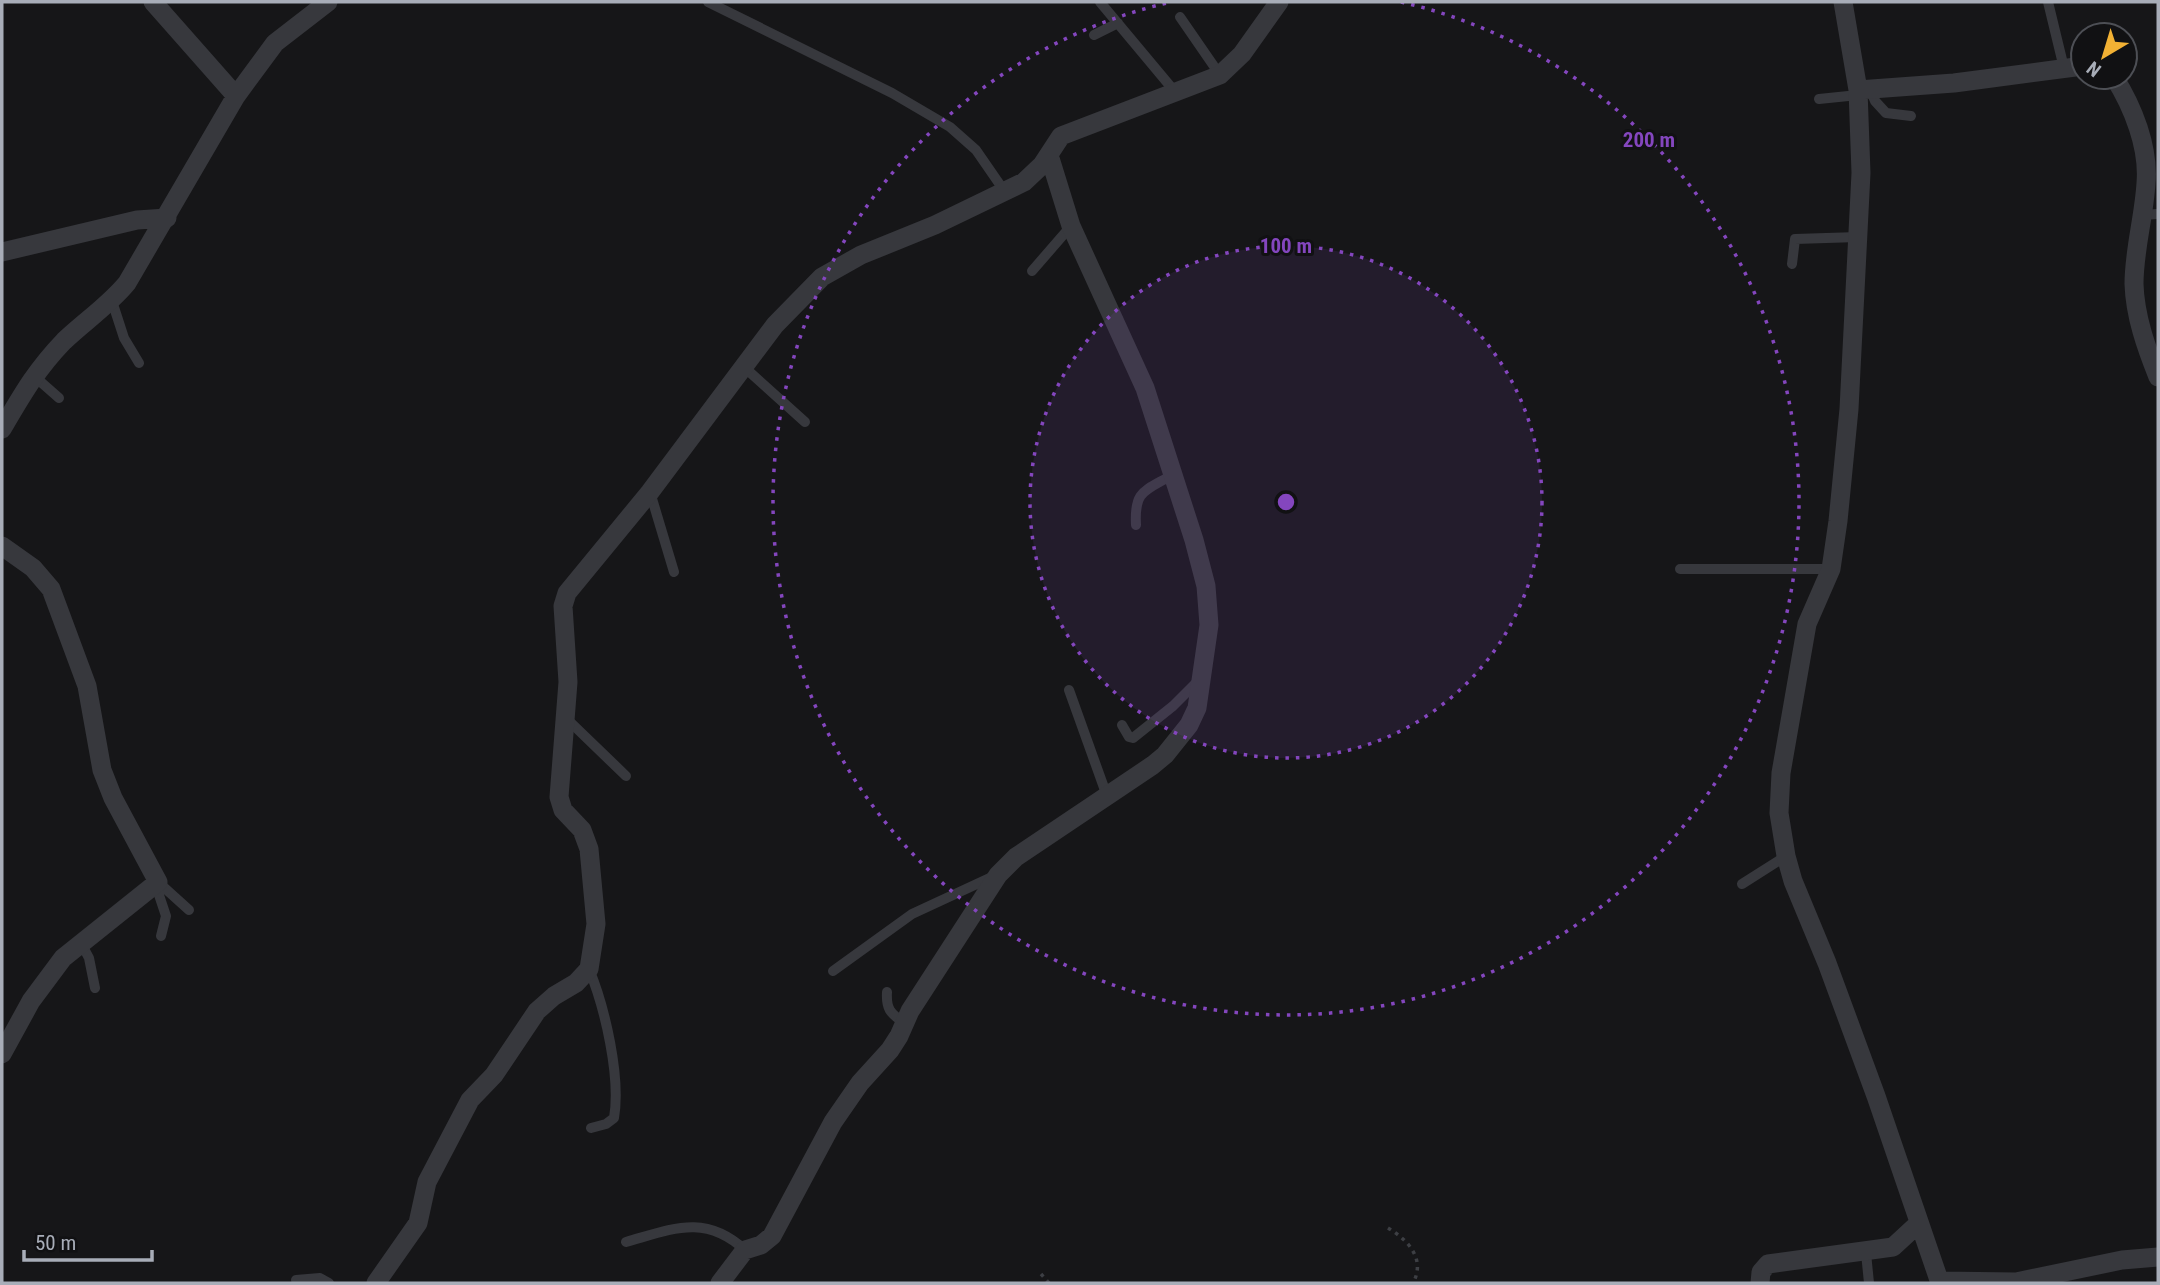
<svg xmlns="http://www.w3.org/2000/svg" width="2160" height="1285" viewBox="0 0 2160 1285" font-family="'Roboto Condensed',sans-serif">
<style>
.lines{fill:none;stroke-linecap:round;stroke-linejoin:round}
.path{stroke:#3d3f44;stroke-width:3.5;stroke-dasharray:3.5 5;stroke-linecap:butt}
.lane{stroke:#37383d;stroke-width:10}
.street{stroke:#37383d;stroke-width:19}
.ring{fill:none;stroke:#8446be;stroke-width:3.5;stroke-dasharray:3.5 7}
.centre{fill:#8446be;stroke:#111113;stroke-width:3.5}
.ring-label{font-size:21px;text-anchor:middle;font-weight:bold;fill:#8446be;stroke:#111113;stroke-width:6;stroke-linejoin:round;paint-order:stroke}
</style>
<rect width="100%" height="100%" fill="#161618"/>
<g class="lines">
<!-- path -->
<path class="path" d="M 1388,1228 C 1408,1240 1426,1259 1413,1283
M 1041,1274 L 1049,1283"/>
<!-- lane -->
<path class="lane" d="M 708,2 L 892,93 L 950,127 L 976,150 L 1005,192
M 1100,2 L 1176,93
M 2048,2 L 2064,68
M 1180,17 L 1220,75
M 1094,35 L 1118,23
M 1870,89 L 1875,101 L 1886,113 L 1911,116
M 1819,99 L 1858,95
M 2142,215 L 2158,214
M 1792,264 L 1795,239 L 1858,237
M 1032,271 L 1071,226
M 112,301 L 124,338 L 139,363
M 744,367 L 805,422
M 34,376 L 59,398
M 650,492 L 674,572
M 1136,525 C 1134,490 1145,491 1172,475
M 1680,569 L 1831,569
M 1069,690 L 1107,796
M 567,719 L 626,776
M 1122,725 L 1129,737 L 1133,738 L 1173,706 L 1198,681
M 158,882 L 189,910
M 1742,884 L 1786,856
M 156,886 L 166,916 L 161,936
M 81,943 L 89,958 L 95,988
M 589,969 C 605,1008 621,1077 614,1118 L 606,1124 L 591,1128
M 833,971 L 912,914 L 994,876
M 887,992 C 886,1009 890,1013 904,1023
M 626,1242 C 672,1229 705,1213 745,1250
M 1866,1253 L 1869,1283
M 296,1280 L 320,1278 L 329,1283"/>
<!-- street -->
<path class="street" d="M 153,2 L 236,96
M 1843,2 L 1858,90 L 1861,173 L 1849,409 L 1838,521 L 1831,569 L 1807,624 L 1781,773 L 1779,813 L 1786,856 L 1793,881 L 1827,963 L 1876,1096 L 1940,1283
M 2114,77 C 2133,107 2149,147 2146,183 C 2144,217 2134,250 2134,284 C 2135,316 2146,347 2158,377
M 1858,90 L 1954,83 L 2083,66
M 2,252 L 137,220 L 167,218
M 2,429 C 22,395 36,370 64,341 C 85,321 109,305 127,283 L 236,96 L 275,43 L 328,2
M 2,546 L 33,568 L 51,589 L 87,686 L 102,770 L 113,798 L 158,882 L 63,958 L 31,1001 L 2,1054
M 1940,1281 L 2016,1282 L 2122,1260 L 2158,1257
M 376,1283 L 418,1223 L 427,1182 L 470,1100 L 494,1075 L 537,1011 L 554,996 L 576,983 L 589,969 L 596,924 L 589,849 L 582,830 L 563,810 L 559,797 L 568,682 L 563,606 L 567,593 L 650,492 L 775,325 L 822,277 L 861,255 L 935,225 L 1024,182 L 1042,165 L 1061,136 L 1220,75 L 1242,54 L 1279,2
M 720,1283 L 745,1250 L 761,1245 L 772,1236 L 833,1122 L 860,1083 L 890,1050 L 899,1036 L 910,1011 L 998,875 L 1016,857 L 1153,765 L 1165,755 L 1189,725 L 1197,708 L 1209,625 L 1206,586 L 1194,540 L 1145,388 L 1071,226 L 1049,155
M 1760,1283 L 1761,1272 L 1768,1264 L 1893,1247 L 1919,1223"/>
</g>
<!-- distance rings -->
<circle cx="1286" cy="502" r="256" fill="#8446be" fill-opacity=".12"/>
<g class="ring">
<circle cx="1286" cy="502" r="256"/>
<path d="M1401 2A513 513 0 1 1 1171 2"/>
</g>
<circle cx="1286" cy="502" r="10" class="centre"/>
<g class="ring-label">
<text x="1649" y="147">200 m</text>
<text x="1286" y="253">100 m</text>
</g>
<!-- border -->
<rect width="2160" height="1285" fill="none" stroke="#a8adb8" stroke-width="7"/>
<!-- north arrow -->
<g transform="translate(2104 56) rotate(218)"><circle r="33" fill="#111113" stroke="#4d4f55" stroke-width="2"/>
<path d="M0-5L12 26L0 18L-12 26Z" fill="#f2b134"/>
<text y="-10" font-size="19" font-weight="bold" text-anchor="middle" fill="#a8adb8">N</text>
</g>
<!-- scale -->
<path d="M24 1250v10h128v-10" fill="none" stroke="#a8adb8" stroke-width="3.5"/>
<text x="35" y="1250" font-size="21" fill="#a8adb8" stroke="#111113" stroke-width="5" paint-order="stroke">50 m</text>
</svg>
